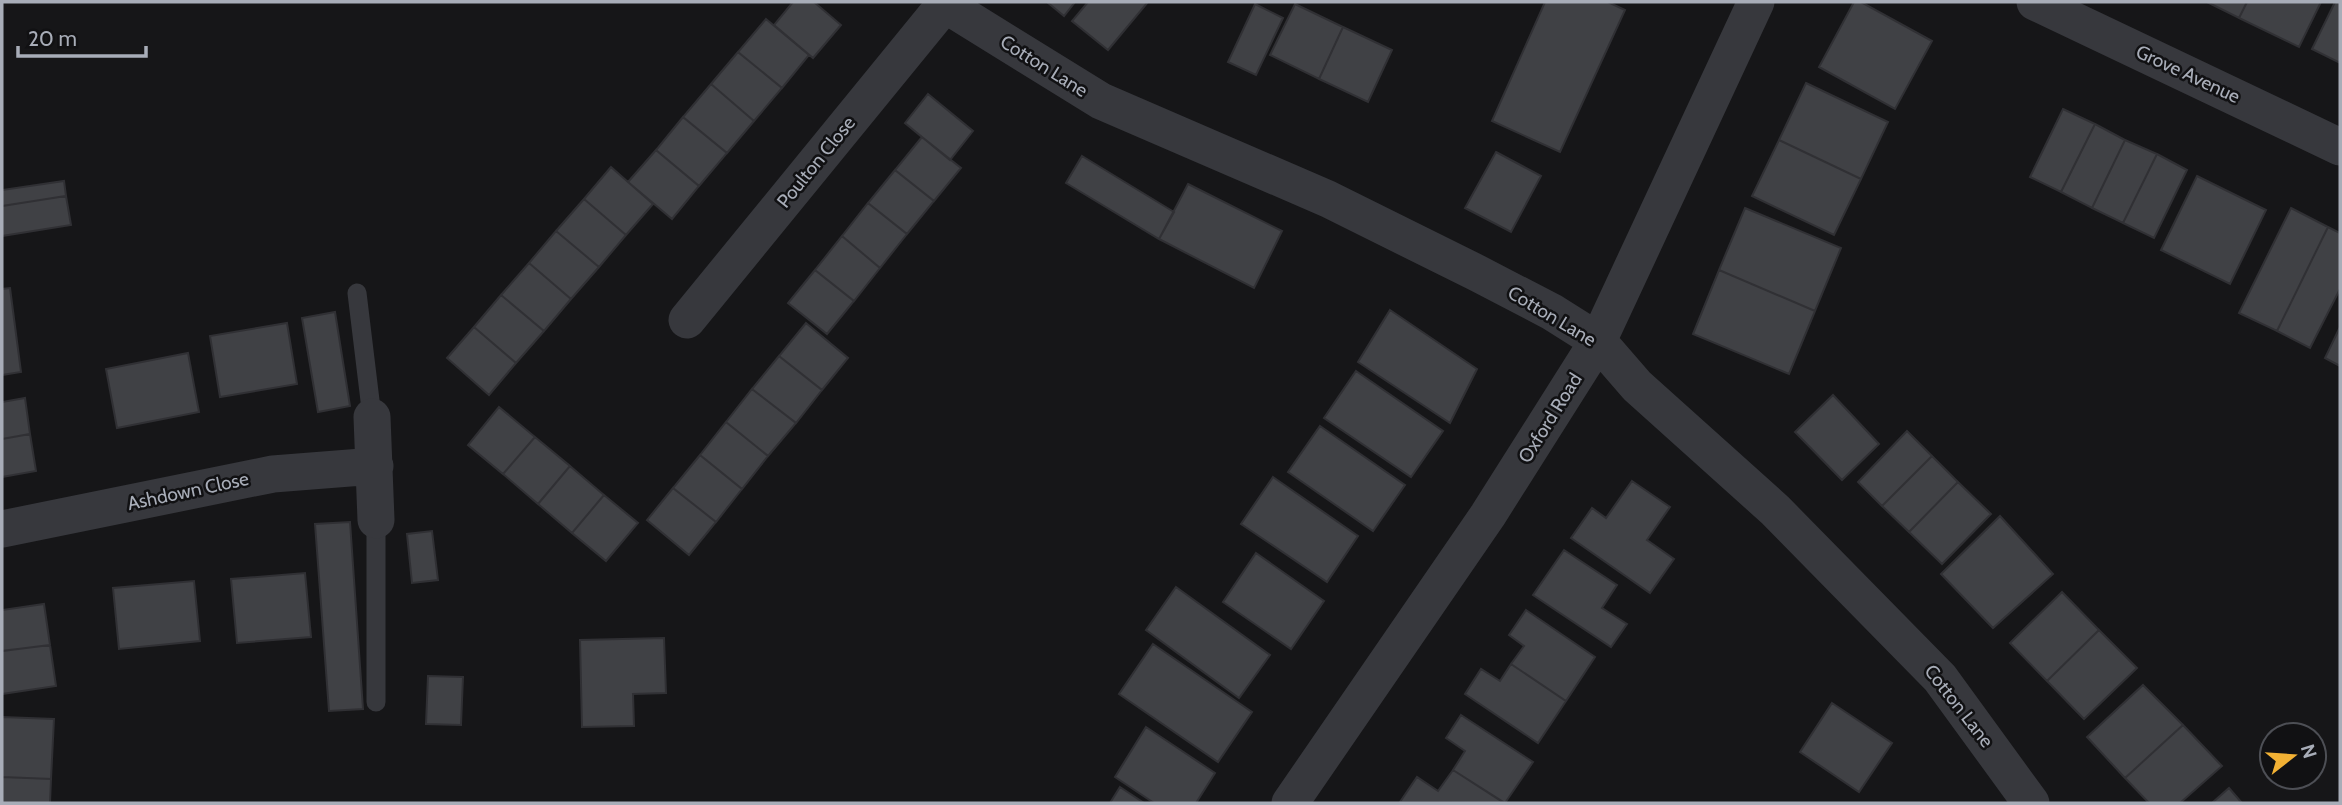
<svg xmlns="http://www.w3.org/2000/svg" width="2342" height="805" viewBox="0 0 2342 805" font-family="Cabin,sans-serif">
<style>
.building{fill:#404145;stroke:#303034;stroke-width:2}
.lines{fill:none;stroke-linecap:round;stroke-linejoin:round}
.lane{stroke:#37383d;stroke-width:19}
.street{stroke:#37383d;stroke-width:37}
.labels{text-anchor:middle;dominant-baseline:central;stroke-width:5;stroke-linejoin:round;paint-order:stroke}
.street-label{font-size:19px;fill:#a8adb8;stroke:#111113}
</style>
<rect width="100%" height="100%" fill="#161618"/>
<!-- building -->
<path class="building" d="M 793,2 L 814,2 L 841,25 L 813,58 L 774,25 Z
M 1047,2 L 1075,2 L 1064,16 Z
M 1088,2 L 1148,2 L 1108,50 L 1072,21 Z
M 1545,2 L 1608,2 L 1625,10 L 1560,152 L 1492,121 Z
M 1854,2 L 1861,2 L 1932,41 L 1895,109 L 1819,67 Z
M 2207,2 L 2247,2 L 2239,18 Z
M 2247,2 L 2321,2 L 2299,47 L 2239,18 Z
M 2335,2 L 2340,2 L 2340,63 L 2312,49 Z
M 1255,4 L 1283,18 L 1256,75 L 1228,62 Z
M 1295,4 L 1343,27 L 1319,79 L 1270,55 Z
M 766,19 L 809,55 L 782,88 L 738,52 Z
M 1343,27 L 1392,50 L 1368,102 L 1319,79 Z
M 738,52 L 782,88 L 754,121 L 711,84 Z
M 1806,83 L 1888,122 L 1861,179 L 1779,140 Z
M 711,84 L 754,121 L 727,153 L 683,117 Z
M 928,94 L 973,131 L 950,160 L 905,123 Z
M 2063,109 L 2095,124 L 2061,192 L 2030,177 Z
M 683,117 L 727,153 L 699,186 L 656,150 Z
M 2095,124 L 2125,140 L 2092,208 L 2061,192 Z
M 922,137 L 961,168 L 934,201 L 895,170 Z
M 1779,140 L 1861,179 L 1834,235 L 1752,196 Z
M 2125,140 L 2157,154 L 2123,223 L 2092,208 Z
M 656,150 L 699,186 L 672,219 L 628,182 Z
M 1496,152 L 1541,176 L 1511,232 L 1465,208 Z
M 2157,154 L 2187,170 L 2154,238 L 2123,223 Z
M 1082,156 L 1174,212 L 1159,239 L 1066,183 Z
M 611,167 L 653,204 L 626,235 L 584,199 Z
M 895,170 L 934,201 L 907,234 L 868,203 Z
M 2197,176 L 2266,210 L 2230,284 L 2161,250 Z
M 64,181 L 66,196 L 2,206 L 2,190 Z
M 1188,184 L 1282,231 L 1254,288 L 1159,239 Z
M 66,196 L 71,225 L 2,236 L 2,206 Z
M 584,199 L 626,235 L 599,267 L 556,231 Z
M 868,203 L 907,234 L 880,268 L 842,236 Z
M 1745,208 L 1841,248 L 1815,311 L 1719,270 Z
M 2291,208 L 2328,227 L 2277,331 L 2239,313 Z
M 2328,227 L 2340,233 L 2340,289 L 2310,348 L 2277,331 Z
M 556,231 L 599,267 L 571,299 L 529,263 Z
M 842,236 L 880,268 L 854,301 L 815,270 Z
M 529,263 L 571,299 L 544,331 L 501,295 Z
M 815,270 L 854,301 L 827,334 L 788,303 Z
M 1719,270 L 1815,311 L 1789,374 L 1693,334 Z
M 10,288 L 21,372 L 2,375 L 2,289 Z
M 501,295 L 544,331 L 516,363 L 474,327 Z
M 1390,310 L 1477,369 L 1450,423 L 1358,362 Z
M 335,312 L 350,406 L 318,412 L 302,318 Z
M 287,323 L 297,384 L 220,397 L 210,336 Z
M 806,323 L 848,358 L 822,390 L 779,356 Z
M 474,327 L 516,363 L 489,395 L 447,358 Z
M 2340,327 L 2340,366 L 2325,358 Z
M 188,353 L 199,412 L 117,428 L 106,369 Z
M 779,356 L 822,390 L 796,423 L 752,389 Z
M 1356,371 L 1443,431 L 1411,477 L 1324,418 Z
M 752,389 L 796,423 L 768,456 L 726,422 Z
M 1833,395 L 1879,444 L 1842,480 L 1795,432 Z
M 25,398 L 30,434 L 2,439 L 2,402 Z
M 499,407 L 535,437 L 503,474 L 468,445 Z
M 726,422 L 768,456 L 742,489 L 700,455 Z
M 1320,426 L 1405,485 L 1373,531 L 1288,472 Z
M 1907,431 L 1932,456 L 1882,506 L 1858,482 Z
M 30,434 L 36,471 L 2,477 L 2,439 Z
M 535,437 L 570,466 L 538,504 L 503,474 Z
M 700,455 L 742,489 L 716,522 L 673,488 Z
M 1932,456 L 1958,482 L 1909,532 L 1882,506 Z
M 570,466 L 604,495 L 572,533 L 538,504 Z
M 1273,477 L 1358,536 L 1327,582 L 1241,524 Z
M 1632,481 L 1670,507 L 1647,540 L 1674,559 L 1650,593 L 1571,538 L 1592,508 L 1606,518 Z
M 1958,482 L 1991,514 L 1942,564 L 1909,532 Z
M 673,488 L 716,522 L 689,555 L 647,520 Z
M 604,495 L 638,523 L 606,561 L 572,533 Z
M 2000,516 L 2053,574 L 1993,628 L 1941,574 Z
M 350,522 L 363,709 L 329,711 L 315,524 Z
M 432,531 L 438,580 L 412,583 L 407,534 Z
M 1564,550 L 1617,585 L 1602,608 L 1627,624 L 1611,647 L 1533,595 Z
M 1256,553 L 1324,601 L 1291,649 L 1223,602 Z
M 305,573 L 311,637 L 237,643 L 231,579 Z
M 194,581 L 200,641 L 119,649 L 113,588 Z
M 1176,587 L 1270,655 L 1239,698 L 1146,630 Z
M 2062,592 L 2099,630 L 2047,681 L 2010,643 Z
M 44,604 L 50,645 L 2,651 L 2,610 Z
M 1526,610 L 1595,657 L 1566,701 L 1511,664 L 1524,646 L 1509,635 Z
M 2099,630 L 2137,668 L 2084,719 L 2047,681 Z
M 664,638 L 666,693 L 633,694 L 634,726 L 582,727 L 580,640 Z
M 1153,644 L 1252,712 L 1218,762 L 1119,694 Z
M 50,645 L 56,686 L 2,694 L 2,651 Z
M 1511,664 L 1566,701 L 1538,743 L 1465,694 L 1481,669 L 1500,681 Z
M 428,676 L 463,677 L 461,725 L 426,724 Z
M 2143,685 L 2183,725 L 2125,778 L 2087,737 Z
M 1832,703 L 1892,743 L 1859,792 L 1800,752 Z
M 1461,715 L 1533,762 L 1505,803 L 1453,770 L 1465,751 L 1446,738 Z
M 2,717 L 54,719 L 51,779 L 2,777 Z
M 2183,725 L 2222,766 L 2180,803 L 2149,803 L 2125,778 Z
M 1146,727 L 1215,773 L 1196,803 L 1154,803 L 1115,777 Z
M 1453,770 L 1504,803 L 1400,802 L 1417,777 L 1438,791 Z
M 2,777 L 51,779 L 50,803 L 2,803 Z
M 1120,787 L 1144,803 L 1110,803 Z
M 2229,788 L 2242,803 L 2212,803 Z"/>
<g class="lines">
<!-- lane -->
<path class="lane" d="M 357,293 L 372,417
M 376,520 L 376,702"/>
<!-- street -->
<path class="street" d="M 941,2 L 1101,101 L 1328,199 L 1477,273 L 1552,312 L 1598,341 L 1637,386 L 1775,510 L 1940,678 L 2031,803
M 2035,2 L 2340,147
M 687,320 L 945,4
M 372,417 L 376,520
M 2,529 L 273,474 L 375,466
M 1290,803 L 1488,515 L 1598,341 L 1756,2"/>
</g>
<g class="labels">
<!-- street labels -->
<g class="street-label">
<text transform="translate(1044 66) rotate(32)">Cotton Lane</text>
<text transform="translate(2188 74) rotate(25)">Grove Avenue</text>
<text transform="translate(816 162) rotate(-51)">Poulton Close</text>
<text transform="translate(1552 316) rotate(31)">Cotton Lane</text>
<text transform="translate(1550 418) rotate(-58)">Oxford Road</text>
<text transform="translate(188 491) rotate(-12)">Ashdown Close</text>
<text transform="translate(1959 706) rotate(52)">Cotton Lane</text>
</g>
</g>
<!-- border -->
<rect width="2342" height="805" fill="none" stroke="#a8adb8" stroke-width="7"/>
<!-- north arrow -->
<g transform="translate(2293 756) rotate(73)"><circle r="33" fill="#111113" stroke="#4d4f55" stroke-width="2"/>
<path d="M0-5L12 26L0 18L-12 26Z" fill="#f2b134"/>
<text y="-10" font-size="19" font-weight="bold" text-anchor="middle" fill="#a8adb8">N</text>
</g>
<!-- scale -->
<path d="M18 46v10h128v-10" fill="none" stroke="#a8adb8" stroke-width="3.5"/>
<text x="28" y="46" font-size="21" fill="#a8adb8" stroke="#111113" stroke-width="5" paint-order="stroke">20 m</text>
</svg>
